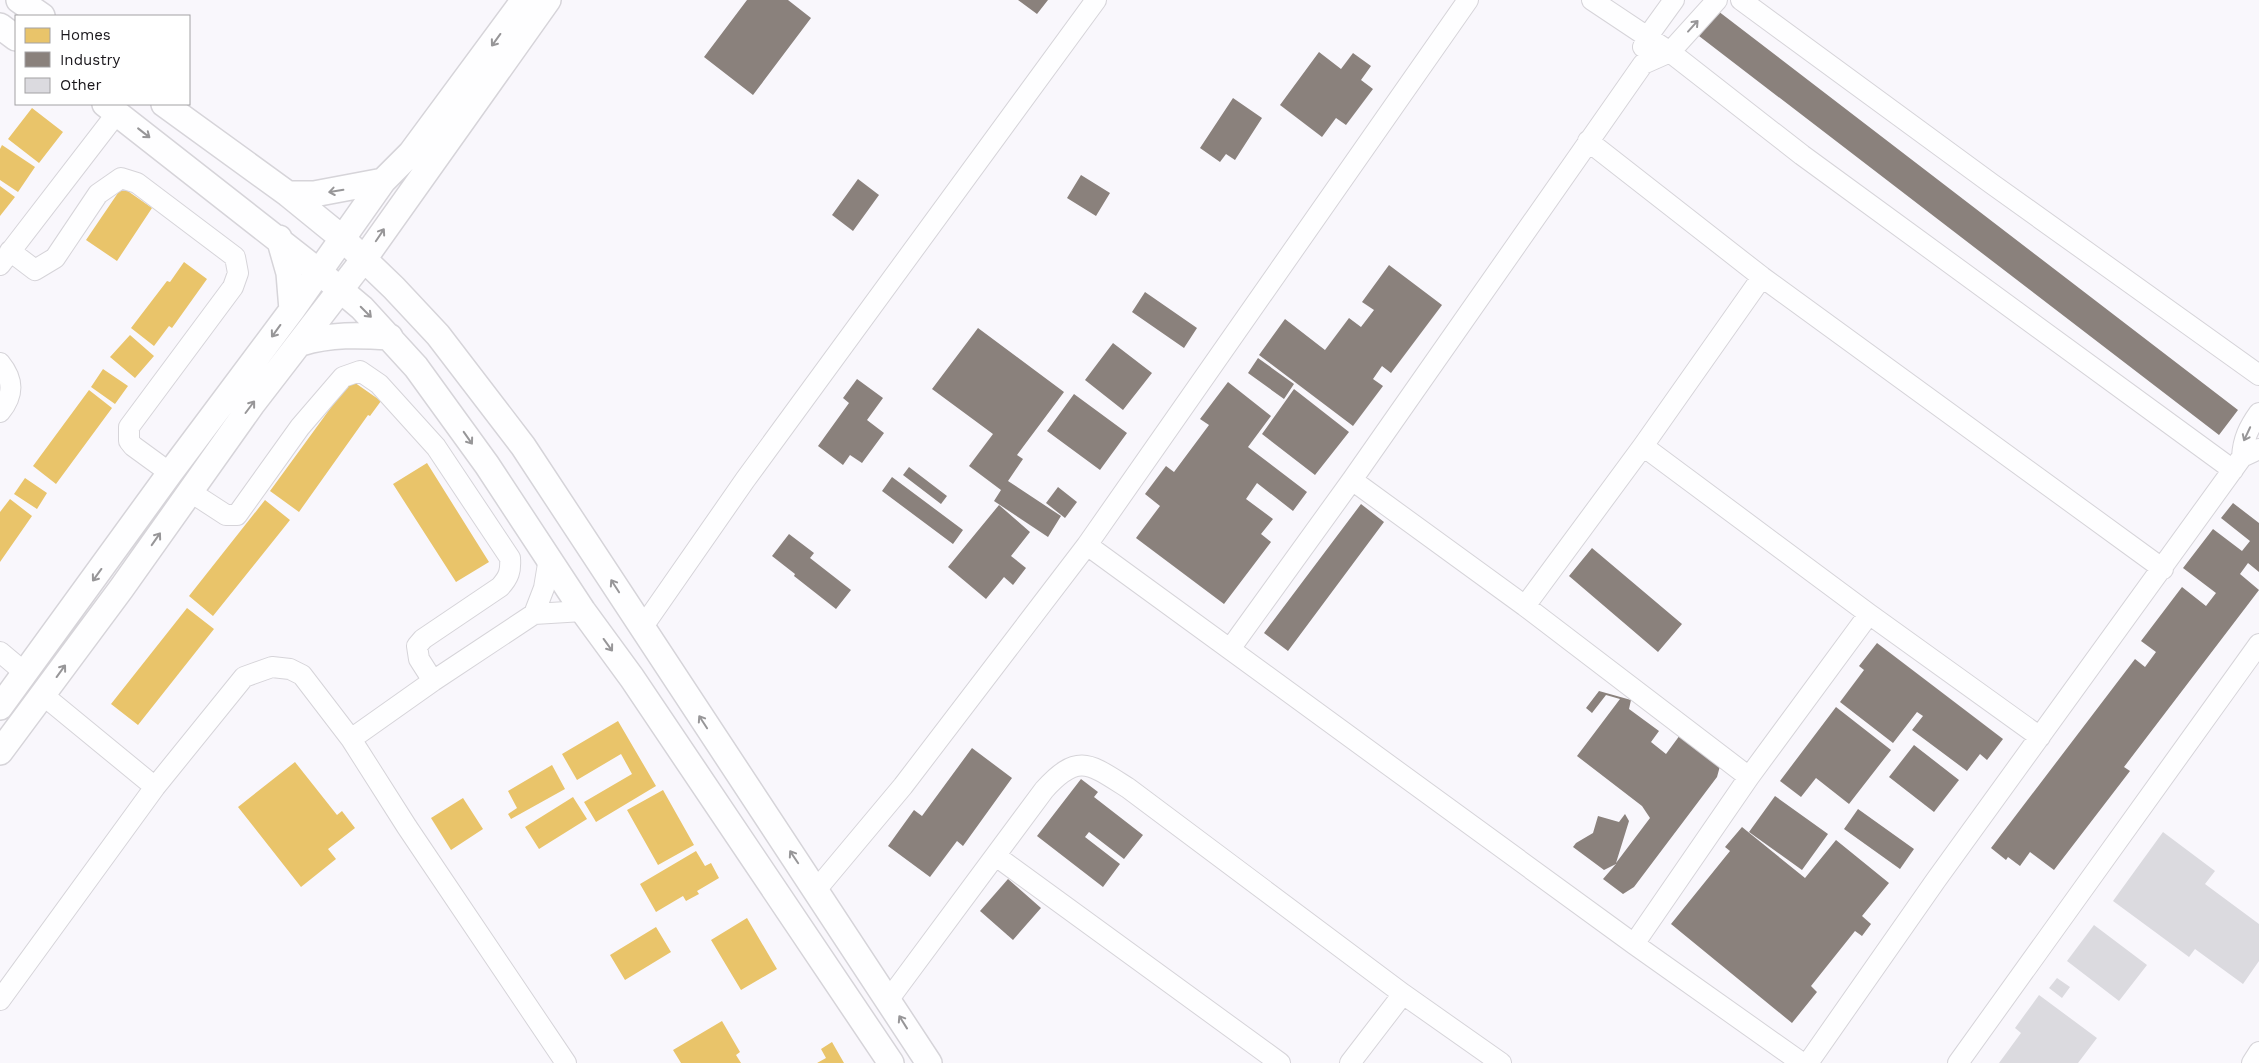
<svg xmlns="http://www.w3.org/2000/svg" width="2259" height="1063" viewBox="0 0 2259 1063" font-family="'Work Sans',sans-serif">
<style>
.homes{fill:#e9c46a}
.industry{fill:#8a817c}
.building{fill:#dbdadf}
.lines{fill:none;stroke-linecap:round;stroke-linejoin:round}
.minor-casing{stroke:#d6d4d9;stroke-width:22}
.tertiary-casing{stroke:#d6d4d9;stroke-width:28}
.minor{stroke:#fefeff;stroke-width:20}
.tertiary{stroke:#fefeff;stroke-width:25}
.oneway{stroke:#979698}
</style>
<rect width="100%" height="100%" fill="#f9f7fc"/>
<!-- homes -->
<path class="homes" d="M 32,108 L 63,132 L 39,163 L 8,139 Z
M 2,145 L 35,167 L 18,192 L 0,180 L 0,149 Z
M 0,186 L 15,197 L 0,216 Z
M 122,187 L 152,208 L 117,261 L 86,240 Z
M 184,262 L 207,279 L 172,328 L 169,326 L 154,346 L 131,328 L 167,281 L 170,282 Z
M 130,335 L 154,356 L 135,378 L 110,357 Z
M 103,369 L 128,386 L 115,404 L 91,387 Z
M 351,380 L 381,401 L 370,416 L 368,415 L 299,512 L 270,491 Z
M 89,390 L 112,408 L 56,484 L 33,466 Z
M 427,463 L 489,562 L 456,582 L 393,484 Z
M 25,478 L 47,493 L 37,509 L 14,494 Z
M 10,499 L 32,516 L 0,562 L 0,512 Z
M 265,500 L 290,520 L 213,616 L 189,596 Z
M 187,608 L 214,629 L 138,725 L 111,704 Z
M 618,721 L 656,786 L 596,822 L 584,802 L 632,774 L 621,754 L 577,780 L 562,754 Z
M 295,762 L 337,815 L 342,811 L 355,828 L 328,849 L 336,859 L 301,887 L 238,807 Z
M 552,765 L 565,789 L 511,819 L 508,814 L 517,808 L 508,791 Z
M 663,790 L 694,845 L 658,865 L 627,810 Z
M 573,797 L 587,819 L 539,849 L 525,827 Z
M 463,798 L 483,829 L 451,850 L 431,818 Z
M 696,851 L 705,866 L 711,863 L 719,878 L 697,891 L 699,894 L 686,901 L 683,896 L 656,912 L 640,884 Z
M 747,918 L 777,969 L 741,990 L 711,940 Z
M 656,927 L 671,952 L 625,980 L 610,955 Z
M 722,1021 L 740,1052 L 736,1055 L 741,1063 L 681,1063 L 673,1050 Z
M 832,1042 L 844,1063 L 817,1063 L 826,1058 L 821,1049 Z"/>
<!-- industry -->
<path class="industry" d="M 747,0 L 788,0 L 811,18 L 753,95 L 704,57 Z
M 1018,0 L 1048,0 L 1037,14 Z
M 1718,11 L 2238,410 L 2219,435 L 1699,36 Z
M 1319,52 L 1341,69 L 1353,53 L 1371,66 L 1361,80 L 1373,89 L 1346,125 L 1336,118 L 1322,137 L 1280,105 Z
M 1233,98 L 1262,118 L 1235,160 L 1226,154 L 1220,162 L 1200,148 Z
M 1081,175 L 1110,193 L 1096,216 L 1067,198 Z
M 858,179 L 879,195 L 853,231 L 832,215 Z
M 1389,265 L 1442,305 L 1391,373 L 1382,366 L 1373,379 L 1383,386 L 1353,426 L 1259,355 L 1285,319 L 1325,350 L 1349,318 L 1361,327 L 1374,310 L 1362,302 Z
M 1145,292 L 1197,328 L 1184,348 L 1132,312 Z
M 978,328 L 1064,392 L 1017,455 L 1023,459 L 1008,481 L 1061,516 L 1048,537 L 994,501 L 1001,490 L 969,466 L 993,434 L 932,389 Z
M 1113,343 L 1152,373 L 1123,410 L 1085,380 Z
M 1258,358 L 1294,384 L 1284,399 L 1248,373 Z
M 857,379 L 883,398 L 867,420 L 884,433 L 862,463 L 850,455 L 843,465 L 818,446 L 849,403 L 843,398 Z
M 1228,382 L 1271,416 L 1248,447 L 1307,492 L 1293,511 L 1257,483 L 1246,499 L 1273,519 L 1261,534 L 1271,542 L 1224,604 L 1136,538 L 1160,506 L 1145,494 L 1166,466 L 1174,472 L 1209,425 L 1200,419 Z
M 1294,389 L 1349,432 L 1315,475 L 1262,434 Z
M 1074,394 L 1127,433 L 1100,470 L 1047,431 Z
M 909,467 L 947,496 L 941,504 L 903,475 Z
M 892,477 L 963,530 L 953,544 L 882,491 Z
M 1058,487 L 1077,502 L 1065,518 L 1046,503 Z
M 2233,503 L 2259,523 L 2259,572 L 2248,563 L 2240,574 L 2259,590 L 2124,767 L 2130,771 L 2054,870 L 2030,852 L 2020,866 L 2008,857 L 2006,860 L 1991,848 L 2135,659 L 2145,667 L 2156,652 L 2141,641 L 2182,587 L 2206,606 L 2216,593 L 2183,568 L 2213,529 L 2242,551 L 2250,541 L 2221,518 Z
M 1361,504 L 1384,522 L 1288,651 L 1264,633 Z
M 999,505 L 1030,532 L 1011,556 L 1026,568 L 1013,585 L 1004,577 L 986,599 L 948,567 Z
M 789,534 L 814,553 L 810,558 L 851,590 L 836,609 L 794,576 L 795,574 L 772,556 Z
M 1592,548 L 1682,624 L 1658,652 L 1569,576 Z
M 1877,643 L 2003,739 L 1987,760 L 1980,754 L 1967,771 L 1912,730 L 1923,716 L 1917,712 L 1893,743 L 1840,702 L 1864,670 L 1859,666 Z
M 1599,691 L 1631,700 L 1629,709 L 1659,731 L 1651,742 L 1666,754 L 1680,735 L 1720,766 L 1717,777 L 1634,887 L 1623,894 L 1603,879 L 1616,864 L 1604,870 L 1573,847 L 1576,843 L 1593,833 L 1598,816 L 1619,822 L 1625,814 L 1629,821 L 1616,863 L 1650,818 L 1642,806 L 1577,756 L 1620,699 L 1606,695 L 1592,713 L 1586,708 Z
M 1836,707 L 1891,750 L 1849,804 L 1816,778 L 1801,797 L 1780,781 Z
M 1914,745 L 1959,780 L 1934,812 L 1889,777 Z
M 972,748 L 1012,778 L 963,846 L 957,841 L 930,877 L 888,846 L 914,810 L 922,816 Z
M 1081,779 L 1098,792 L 1094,797 L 1143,835 L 1124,859 L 1089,832 L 1085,837 L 1120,864 L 1103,887 L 1037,836 Z
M 1775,796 L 1828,834 L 1802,870 L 1749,832 Z
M 1858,809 L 1914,849 L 1900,869 L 1844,829 Z
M 1742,827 L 1805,878 L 1836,840 L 1889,883 L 1862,916 L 1871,924 L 1862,936 L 1855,931 L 1811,986 L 1817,992 L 1792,1023 L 1671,924 L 1730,851 L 1725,847 Z
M 1008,879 L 1041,908 L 1013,940 L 980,911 Z"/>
<!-- building -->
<path class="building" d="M 2163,832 L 2215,871 L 2205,884 L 2259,924 L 2259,961 L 2243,984 L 2195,949 L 2189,957 L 2113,901 Z
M 2094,925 L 2147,965 L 2119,1001 L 2067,961 Z
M 2057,978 L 2070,987 L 2062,998 L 2049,988 Z
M 2039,995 L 2097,1038 L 2078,1063 L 1999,1063 L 2021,1033 L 2015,1028 Z"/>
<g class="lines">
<!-- minor casing -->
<g class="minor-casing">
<path id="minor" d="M 1592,0 L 1670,52 L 1802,155 L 2233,470
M 1741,0 L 1992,184 L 2259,375
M 1643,47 L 1648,36 L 1674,0
M 1588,141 L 1762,277 L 2163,569
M 10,251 L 35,270 L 55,258 L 98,194 L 121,178 L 137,183 L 235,257 L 238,273 L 233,287 L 129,427 L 129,441 L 133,446 L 170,473
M 0,265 L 117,113
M 0,363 C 14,380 14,395 0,412
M 1643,446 L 1869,614 L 2040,737
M 2242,457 C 2243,439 2249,427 2259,413
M 1352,480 L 1525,606 L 1749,777
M 189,491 L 226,515 L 237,515 L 300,427 L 343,377 L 360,371 L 379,384 L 436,447 L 510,558 C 511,571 509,577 500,587 L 423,639 L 417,646 L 419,659 L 433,681
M 1087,545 L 1634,944 L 1802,1063
M 1525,606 L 1643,446 L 1762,277
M 534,614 L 544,588 L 549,558
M 642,628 L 745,480 L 1096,0
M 1230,649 L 1352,480 L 1643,64 L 1670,52 L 1717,0
M 0,652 L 25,673
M 43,695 L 155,787
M 351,739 L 433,681 L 534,614 L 583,611
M 996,856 L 1280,1063
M 816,890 L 903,786 L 1087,545 L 1468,0
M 1634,944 L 1749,777 L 1869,614
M 889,999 L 1044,790 C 1078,752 1090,764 1128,788 L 1403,994 L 1501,1063
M 0,1000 L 155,787 L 244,677 L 272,667 L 290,669 L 302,675 L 351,739 L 407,827 L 566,1063
M 1350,1063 L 1403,994
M 1808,1063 L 1936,880 L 2242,457 L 2259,449
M 1958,1063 L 2259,644
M 2252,1063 L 2259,1052"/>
</g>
<!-- tertiary casing -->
<g class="tertiary-casing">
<path id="tertiary" d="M 19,0 L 42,16
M 0,26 L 16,38
M 105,104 L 318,271 L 362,308 L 416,367 L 487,465 L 583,611 L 632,678 L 891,1063
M 164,104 L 288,194 L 342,238 L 394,288 L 438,335 L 523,446 L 929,1063
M 288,194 L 314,194 L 383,181
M 279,238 L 289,273 L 292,310
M 301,343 C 331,334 359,335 390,337
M 0,707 L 170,473 L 292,310 L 383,181 L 411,153 L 524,0
M 0,752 L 121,589 L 253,403 L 364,259 L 548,0"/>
</g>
<!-- minor -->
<use href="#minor" class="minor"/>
<!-- tertiary -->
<use href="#tertiary" class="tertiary"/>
</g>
<!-- one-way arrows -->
<defs><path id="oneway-shaft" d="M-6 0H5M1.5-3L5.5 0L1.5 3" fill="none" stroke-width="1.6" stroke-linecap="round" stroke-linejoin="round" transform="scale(1.25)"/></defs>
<g class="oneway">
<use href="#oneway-shaft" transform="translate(1693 26) rotate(-48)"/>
<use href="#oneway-shaft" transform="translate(496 40) rotate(126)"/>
<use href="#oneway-shaft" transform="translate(144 133) rotate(38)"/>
<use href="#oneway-shaft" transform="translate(336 191) rotate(171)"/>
<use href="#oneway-shaft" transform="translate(380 235) rotate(-56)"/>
<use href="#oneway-shaft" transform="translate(366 312) rotate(45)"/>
<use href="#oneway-shaft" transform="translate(276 331) rotate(126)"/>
<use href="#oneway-shaft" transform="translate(250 407) rotate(-53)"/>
<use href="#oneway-shaft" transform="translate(2247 434) rotate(115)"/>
<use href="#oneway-shaft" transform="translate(468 438) rotate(55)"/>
<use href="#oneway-shaft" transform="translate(156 539) rotate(-55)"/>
<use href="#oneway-shaft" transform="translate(97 575) rotate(126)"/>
<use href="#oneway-shaft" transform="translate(615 586) rotate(-123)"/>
<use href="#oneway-shaft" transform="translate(608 645) rotate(54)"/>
<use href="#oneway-shaft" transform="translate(61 671) rotate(-54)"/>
<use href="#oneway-shaft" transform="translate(703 722) rotate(-123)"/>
<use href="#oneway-shaft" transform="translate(794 857) rotate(-124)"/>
<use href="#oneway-shaft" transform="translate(903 1022) rotate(-122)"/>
</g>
<!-- legend -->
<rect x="15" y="15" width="175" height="90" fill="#ffffff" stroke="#a3a2a4"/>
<rect x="25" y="28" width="25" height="15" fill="#e9c46a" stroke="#a3a2a4"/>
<text x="60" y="40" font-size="15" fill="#19161b">Homes</text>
<rect x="25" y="52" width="25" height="15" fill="#8a817c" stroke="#a3a2a4"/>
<text x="60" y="65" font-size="15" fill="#19161b">Industry</text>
<rect x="25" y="78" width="25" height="15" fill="#dbdadf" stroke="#a3a2a4"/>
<text x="60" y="90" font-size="15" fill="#19161b">Other</text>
</svg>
